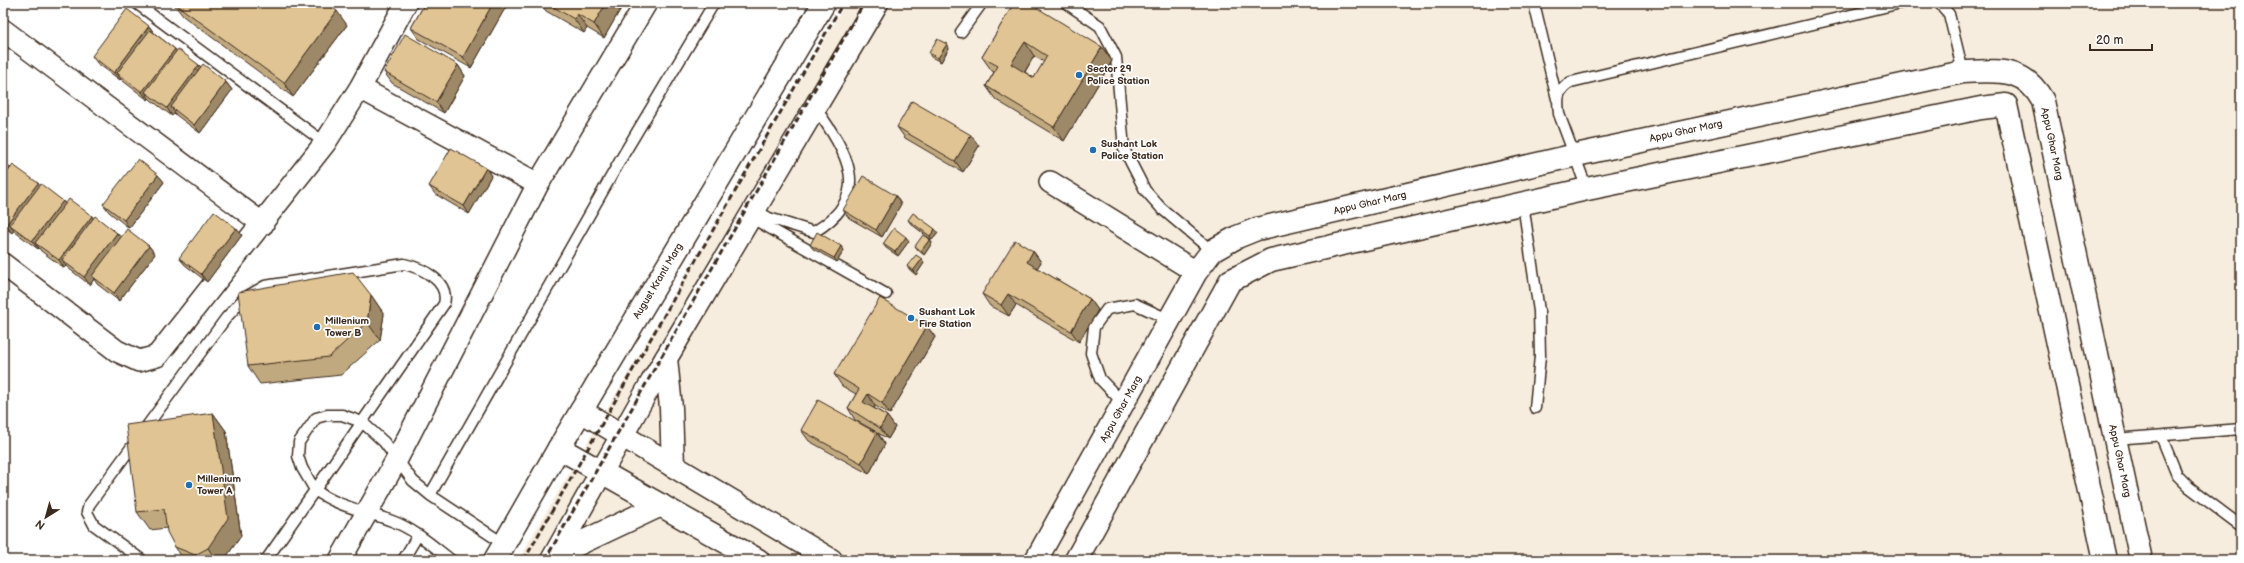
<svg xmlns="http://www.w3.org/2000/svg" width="2244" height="563" viewBox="0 0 2244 563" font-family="'Balsamiq Sans',sans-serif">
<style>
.built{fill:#f6eddf}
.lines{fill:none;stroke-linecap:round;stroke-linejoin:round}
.service-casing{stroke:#3b2a1e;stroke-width:13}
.minor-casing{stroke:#3b2a1e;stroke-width:24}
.tertiary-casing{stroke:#3b2a1e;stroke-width:25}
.secondary-casing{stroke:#3b2a1e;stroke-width:25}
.service{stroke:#fff;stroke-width:10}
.minor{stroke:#fff;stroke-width:21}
.tertiary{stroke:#fff;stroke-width:22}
.secondary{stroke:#fff;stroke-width:22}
.rail{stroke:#3b2a1e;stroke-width:3;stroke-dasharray:6 3;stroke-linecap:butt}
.wall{fill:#c1a97f;stroke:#3b2a1e;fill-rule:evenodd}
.shaded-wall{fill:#9d8968;stroke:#3b2a1e}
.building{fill:#e0c494;stroke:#3b2a1e;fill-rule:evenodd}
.poi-dot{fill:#1f6fb2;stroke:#fff;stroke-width:1.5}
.labels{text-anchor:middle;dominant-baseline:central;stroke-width:3.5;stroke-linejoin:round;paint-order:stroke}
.poi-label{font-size:10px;font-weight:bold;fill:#3b2a1e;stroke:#fff;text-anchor:start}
.street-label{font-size:10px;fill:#3b2a1e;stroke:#fff}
</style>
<rect width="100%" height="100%" fill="#fff"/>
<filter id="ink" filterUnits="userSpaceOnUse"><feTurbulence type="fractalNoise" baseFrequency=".025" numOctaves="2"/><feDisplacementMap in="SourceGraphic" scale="8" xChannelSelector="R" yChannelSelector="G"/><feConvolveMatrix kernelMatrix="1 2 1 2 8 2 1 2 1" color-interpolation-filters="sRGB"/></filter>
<g filter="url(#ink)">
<!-- built -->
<path class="built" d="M 846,3 L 2241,3 L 2241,560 L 518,560 Z"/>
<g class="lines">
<!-- service casing -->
<g class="service-casing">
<path id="service" d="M 136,3 L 325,143
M 1066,3 L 1100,26 L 1116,57 L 1124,149 L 1145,190 L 1161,208 L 1212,251
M 1534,3 L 1557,99
M 1939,3 L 1949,14 L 1963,72
M 961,32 L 982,3
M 1587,189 L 1559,114 C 1557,98 1557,90 1571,82 L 1901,3
M 1523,204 L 1539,311 L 1540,356 L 1535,408
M 754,209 L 769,218 L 814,232 C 875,195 847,153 815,107
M 750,217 L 886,294
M 1124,404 L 1100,379 L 1091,353 L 1094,327 L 1107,309 L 1135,304 L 1170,320
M 327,415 L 342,415 L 362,422 L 315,490 L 302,468 L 298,456 L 299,442 L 316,418 Z
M 2161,436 L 2177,475 L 2189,487 L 2241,526
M 2115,439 L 2241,429
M 430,495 L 625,152 L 714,3
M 142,560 L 94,525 L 87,512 L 89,505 L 226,318 L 244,298 L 265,286 L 404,264 C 422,268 450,281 444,304 L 362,422 L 384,442 L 413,481 L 430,495 L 504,544
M 266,560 L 315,490 C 338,507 366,511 392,521 C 414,529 433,546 451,560
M 403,560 L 418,535"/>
</g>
<!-- minor casing -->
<g class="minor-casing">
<path id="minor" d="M 3,30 L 263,224
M 360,88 L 538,184
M 1050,182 L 1196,272
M 3,264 L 117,351 L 139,361 L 157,356 L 325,143 L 360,88 L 406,3
M 340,560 L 396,461 L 538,184 L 646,3"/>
</g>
<!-- tertiary casing -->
<g class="tertiary-casing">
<path id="tertiary" d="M 581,411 L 831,560
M 559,448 L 758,560
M 1036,560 L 1196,272 L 1212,251 L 1237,237 L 1257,229 L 1576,155 L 1963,72 C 1998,71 2024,66 2043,101 L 2141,560
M 1076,560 L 1230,281 L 1271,260 L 1587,189 L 1981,108 L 2006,105 L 2105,560"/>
</g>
<!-- secondary casing -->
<g class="secondary-casing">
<path id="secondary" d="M 666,358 L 671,408 L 673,466
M 555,555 L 661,505
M 495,560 L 559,448 L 824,3
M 552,560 L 652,382 L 877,3"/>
</g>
<!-- service -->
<use href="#service" class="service"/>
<!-- minor -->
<use href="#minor" class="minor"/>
<!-- tertiary -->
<use href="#tertiary" class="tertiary"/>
<!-- secondary -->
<use href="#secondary" class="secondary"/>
<!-- rail -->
<path class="rail" d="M 524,560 L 843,3
M 545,560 L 864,3"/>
</g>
<!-- wall -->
<path class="wall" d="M 173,3 L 327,3 L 347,25 L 293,97 L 183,16 Z
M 425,3 L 508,3 L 471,68 L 419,39 L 411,28 Z
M 540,3 L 624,3 L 604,38 L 587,28 L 584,33 L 546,11 Z
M 1014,3 L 1102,47 L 1112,61 L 1064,141 L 996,100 L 986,86 L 994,72 L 992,71 L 982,57 ZM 1034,56 L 1044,62 L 1034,78 L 1025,72 Z
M 149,26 L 154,33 L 175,49 L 176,51 L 199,65 L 201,67 L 226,82 L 232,90 L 200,133 L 176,115 L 175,113 L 172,116 L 151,100 L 149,98 L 148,100 L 123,81 L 121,79 L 120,80 L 97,63 L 92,56 Z
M 949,48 L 941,62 L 931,57 L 929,53 Z
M 458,65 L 465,76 L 444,113 L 392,83 L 384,72 Z
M 897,127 L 979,146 L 963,172 L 905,138 Z
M 3,161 L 9,166 L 11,168 L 63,201 L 65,203 L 92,216 L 93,219 L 117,233 L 121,238 L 149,246 L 155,254 L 119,301 L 97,284 L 94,279 L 90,285 L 68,268 L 66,266 L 64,268 L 41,251 L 39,248 L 38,249 L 15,232 L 14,230 L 12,233 L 3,226 Z
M 486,168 L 491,176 L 469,214 L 435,194 L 429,186 Z
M 158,175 L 164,182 L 129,228 L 109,212 L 103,204 Z
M 901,204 L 882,237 L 849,218 L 843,210 Z
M 908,220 L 938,233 L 932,240 L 911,224 Z
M 242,235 L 207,282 L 185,265 L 179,258 Z
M 930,239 L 932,243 L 924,255 L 918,250 L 915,246 Z
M 909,241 L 898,256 L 886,248 L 883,244 Z
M 810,245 L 844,250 L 837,262 L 813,249 Z
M 1033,251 L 1041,262 L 1037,268 L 1090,299 L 1098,310 L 1079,342 L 1016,305 L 1009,316 L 990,306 L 982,294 Z
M 924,263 L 916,275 L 910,270 L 907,266 Z
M 371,295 L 384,314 L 380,340 L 341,375 L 260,384 L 248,366 Z
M 927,326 L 935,337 L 890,414 L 875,406 L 874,408 L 887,416 L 895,427 L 888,439 L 878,433 L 885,444 L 869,474 L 809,441 L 801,430 L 875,431 L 855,420 L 848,408 L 856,394 L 842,386 L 834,374 Z
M 213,413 L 226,431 L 241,536 L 224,560 L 184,560 L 175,547 L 167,528 L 150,530 L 137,512 Z"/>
<!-- shaded-wall -->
<path class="shaded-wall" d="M 167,3 L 171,3 L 169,6 Z
M 493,3 L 508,3 L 471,68 L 463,57 Z
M 606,3 L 624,3 L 604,38 L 594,24 Z
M 337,11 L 347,25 L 293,97 L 284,83 Z
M 577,14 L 587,28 L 584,33 L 574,19 Z
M 149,26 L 155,34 L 117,73 L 121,79 L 120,80 L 114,73 Z
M 1025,42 L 1034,56 L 1021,78 L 1011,64 Z
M 947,44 L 949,48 L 941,62 L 938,58 Z
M 1102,47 L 1112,61 L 1064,141 L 1054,127 Z
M 175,49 L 180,57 L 145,92 L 149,98 L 148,100 L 142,92 Z
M 199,65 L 205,73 L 171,107 L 175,113 L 172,116 L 167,108 Z
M 458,65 L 465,76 L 444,113 L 436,102 Z
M 226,82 L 232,90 L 200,133 L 194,125 Z
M 971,135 L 979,146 L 963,172 L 955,161 Z
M 9,166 L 15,174 L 3,189 L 3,174 Z
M 486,168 L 491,176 L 469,214 L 464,206 Z
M 158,175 L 164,182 L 129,228 L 124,220 Z
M 38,183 L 43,191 L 10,225 L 14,230 L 12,233 L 6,225 Z
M 896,196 L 901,204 L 882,237 L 876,230 Z
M 63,201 L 69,208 L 35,243 L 39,248 L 38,249 L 32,241 Z
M 92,216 L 97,224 L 62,260 L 66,266 L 64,268 L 59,260 Z
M 236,228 L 242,235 L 207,282 L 201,274 Z
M 935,229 L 938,233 L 932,240 L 930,236 Z
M 117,233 L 123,241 L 92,276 L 94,279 L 90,285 L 84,277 Z
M 906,237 L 909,241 L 898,256 L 895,252 Z
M 930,239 L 932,243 L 924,255 L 921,251 Z
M 149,246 L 155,254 L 119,301 L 114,293 Z
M 841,246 L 844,250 L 837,262 L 834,258 Z
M 1033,251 L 1041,262 L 1034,273 L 1027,262 Z
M 922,259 L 924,263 L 916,275 L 913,271 Z
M 1008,294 L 1016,305 L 1009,316 L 1001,305 Z
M 371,295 L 384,314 L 380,340 L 367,322 Z
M 1090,299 L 1098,310 L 1079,342 L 1071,331 Z
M 927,326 L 935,337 L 890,414 L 882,403 Z
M 868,394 L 875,406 L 871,413 L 863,402 Z
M 213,413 L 226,431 L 241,536 L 224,560 L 216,560 L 208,548 Z
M 887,416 L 895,427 L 888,439 L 880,428 Z
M 877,433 L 885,444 L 869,474 L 861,463 Z"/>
<!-- building -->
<path class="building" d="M 174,3 L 326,3 L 337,11 L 284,83 Z
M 425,3 L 493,3 L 463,57 L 411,28 Z
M 547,3 L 606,3 L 594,24 L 577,14 L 574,19 Z
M 1014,3 L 1029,3 L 1102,47 L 1054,127 L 986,86 L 998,66 L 982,57 ZM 1025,42 L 1047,56 L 1034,78 L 1011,64 Z
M 127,9 L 149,26 L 114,73 L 92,56 Z
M 150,30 L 175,49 L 142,92 L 117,73 Z
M 405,34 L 458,65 L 436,102 L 384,72 Z
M 937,39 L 947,44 L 938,58 L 929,53 Z
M 178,49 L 199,65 L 167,108 L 145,92 Z
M 203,64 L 226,82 L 194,125 L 171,107 Z
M 912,101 L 971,135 L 955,161 L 897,127 Z
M 451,148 L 486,168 L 464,206 L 429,186 Z
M 138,159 L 158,175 L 124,220 L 103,204 Z
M 3,161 L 9,166 L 3,174 Z
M 13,165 L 38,183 L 6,225 L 3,223 L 3,178 Z
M 863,176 L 896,196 L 876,230 L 843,210 Z
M 41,184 L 63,201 L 32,241 L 10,225 Z
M 69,199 L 92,216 L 59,260 L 35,243 Z
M 214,211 L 236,228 L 201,274 L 179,258 Z
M 913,213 L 935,229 L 930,236 L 908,220 Z
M 95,216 L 117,233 L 84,277 L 62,260 Z
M 894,228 L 906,237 L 895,252 L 883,244 Z
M 127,229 L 149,246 L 114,293 L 92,276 Z
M 817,232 L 841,246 L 834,258 L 810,245 Z
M 923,235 L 930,239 L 921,251 L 915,246 Z
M 1015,240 L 1033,251 L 1027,262 L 1090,299 L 1071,331 L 1008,294 L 1001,305 L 982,294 Z
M 916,255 L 922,259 L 913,271 L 907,266 Z
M 353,272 L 371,295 L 367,322 L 329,357 L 248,366 L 238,292 Z
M 880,298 L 927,326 L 882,403 L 868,394 L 863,402 L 887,416 L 880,428 L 848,408 L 859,389 L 834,374 Z
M 818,400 L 877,433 L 861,463 L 801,430 Z
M 213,413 L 228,518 L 208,548 L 195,555 L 175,547 L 167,532 L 164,509 L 137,512 L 126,425 Z"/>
</g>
<!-- markers -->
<g class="poi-dot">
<circle cx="1079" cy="75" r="4"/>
<circle cx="1093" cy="150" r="4"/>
<circle cx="911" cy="318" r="4"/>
<circle cx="317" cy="327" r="4"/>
<circle cx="189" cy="485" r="4"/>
</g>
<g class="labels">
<!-- poi labels -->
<g class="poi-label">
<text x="1087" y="69">Sector 29<tspan x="1087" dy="12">Police Station</tspan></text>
<text x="1101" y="144">Sushant Lok<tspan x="1101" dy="12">Police Station</tspan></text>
<text x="919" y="312">Sushant Lok<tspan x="919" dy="12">Fire Station</tspan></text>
<text x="325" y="321">Millenium<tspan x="325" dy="12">Tower B</tspan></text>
<text x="197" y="479">Millenium<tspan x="197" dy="12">Tower A</tspan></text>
</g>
<!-- street labels -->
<g class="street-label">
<text transform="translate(1686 131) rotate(-12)">Appu Ghar Marg</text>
<text transform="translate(2052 144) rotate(78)">Appu Ghar Marg</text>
<text transform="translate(1370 203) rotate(-13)">Appu Ghar Marg</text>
<text transform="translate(658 281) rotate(-59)">August Kranti Marg</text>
<text transform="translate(1121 409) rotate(-61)">Appu Ghar Marg</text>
<text transform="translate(2120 461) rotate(78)">Appu Ghar Marg</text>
</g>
</g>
<!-- margin -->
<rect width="2244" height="563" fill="none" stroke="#fff" stroke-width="16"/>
<rect x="8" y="8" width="2228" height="547" fill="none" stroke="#3b2a1e" stroke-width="1.5" filter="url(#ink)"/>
<!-- north arrow -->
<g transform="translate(46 517) rotate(217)" stroke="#ffffff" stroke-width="3" paint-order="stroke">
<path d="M0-3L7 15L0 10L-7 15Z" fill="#3b2a1e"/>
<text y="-6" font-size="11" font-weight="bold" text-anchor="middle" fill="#3b2a1e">N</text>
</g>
<!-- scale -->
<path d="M2090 44v6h62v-6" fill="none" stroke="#3b2a1e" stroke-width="2"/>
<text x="2096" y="44" font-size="12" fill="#3b2a1e" stroke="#ffffff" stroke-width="3" paint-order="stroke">20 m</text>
</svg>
